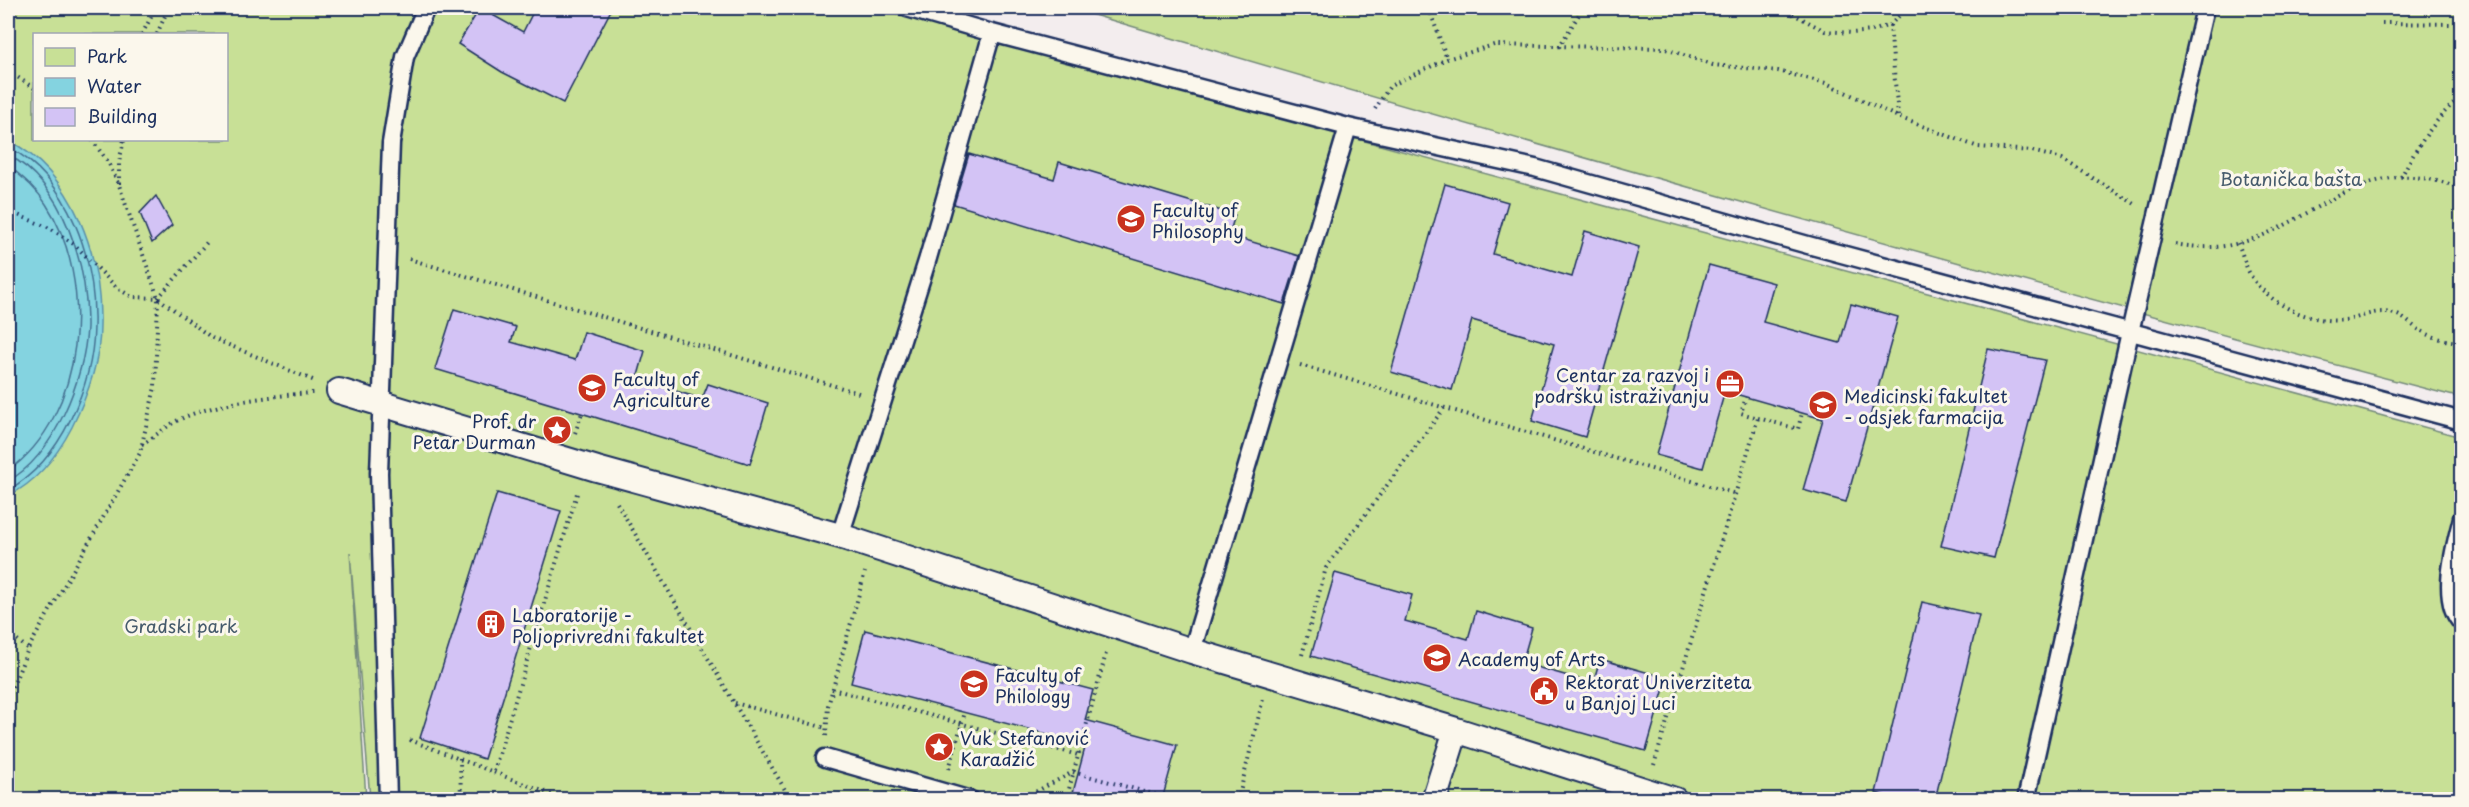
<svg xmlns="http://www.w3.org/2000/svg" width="2469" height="807" viewBox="0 0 2469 807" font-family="'Playpen Sans',sans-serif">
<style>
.green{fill:#c8e096;stroke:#72887a;stroke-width:1.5;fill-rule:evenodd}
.water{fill:#84d3e0;stroke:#5a91ac;stroke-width:1.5}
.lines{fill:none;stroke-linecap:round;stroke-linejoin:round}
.shore{stroke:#457192;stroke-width:1.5}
.building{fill:#d3c3f5;stroke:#1b2f5e;stroke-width:1.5}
.service-casing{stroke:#1b2f5e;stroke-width:21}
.pedestrian-casing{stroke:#1b2f5e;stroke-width:28}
.path{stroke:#1b2f5e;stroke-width:4;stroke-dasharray:1.5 4.5;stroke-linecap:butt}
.service{stroke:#fbf7ec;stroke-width:16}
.pedestrian{stroke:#fbf7ec;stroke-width:24}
.labels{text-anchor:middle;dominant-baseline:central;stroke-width:6;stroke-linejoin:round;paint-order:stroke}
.park-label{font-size:18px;fill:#465b6c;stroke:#fbf7ec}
.poi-label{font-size:18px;fill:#1b2f5e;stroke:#fbf7ec;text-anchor:start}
</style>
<rect width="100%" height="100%" fill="#f3edee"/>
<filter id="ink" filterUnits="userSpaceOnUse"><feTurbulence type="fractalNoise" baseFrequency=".0167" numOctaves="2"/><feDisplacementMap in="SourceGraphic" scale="12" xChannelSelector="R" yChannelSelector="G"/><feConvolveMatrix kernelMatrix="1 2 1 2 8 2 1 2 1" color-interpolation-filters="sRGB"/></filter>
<g filter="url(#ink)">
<!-- green -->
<path class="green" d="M 8,8 L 872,8 L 2461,437 L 2461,799 L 370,799 L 350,552 L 366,799 L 8,799 ZM 34,34 L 226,34 L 226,140 L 34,140 Z
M 1070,8 L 2461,8 L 2461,398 C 1996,276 1532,145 1070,8 Z"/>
<!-- water -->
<path class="water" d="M 8,140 C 74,174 102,256 100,327 C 100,361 87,397 72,427 C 57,456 37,482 8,496 Z"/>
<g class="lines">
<!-- shore -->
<path class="shore" d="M 8,147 C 70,179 96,260 94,327 C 93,385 61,461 8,490
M 8,155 C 64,184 88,267 87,327 C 85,378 54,456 8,481
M 8,165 C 22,177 36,188 46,204 C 96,280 86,416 8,471"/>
</g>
<!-- building -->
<path class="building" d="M 480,8 L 523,32 L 535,8 L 612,8 L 563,103 L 502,72 L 458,44 Z
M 969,154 L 1054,179 L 1059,162 L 1235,215 L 1229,235 L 1299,256 L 1284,304 L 954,204 Z
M 1445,184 L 1508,202 L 1493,254 L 1572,277 L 1585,231 L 1639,247 L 1585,437 L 1532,421 L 1554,344 L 1472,320 L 1452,390 L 1391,372 Z
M 156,196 L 172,225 L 152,243 L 140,213 Z
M 1709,265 L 1774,283 L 1763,322 L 1840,343 L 1851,304 L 1898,317 L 1846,502 L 1803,490 L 1823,419 L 1725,391 L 1703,468 L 1656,455 Z
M 454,309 L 516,327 L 511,342 L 575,360 L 584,332 L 645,351 L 637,379 L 702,399 L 708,384 L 768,403 L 750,464 L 435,369 Z
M 1988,349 L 2045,360 L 1994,558 L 1941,546 Z
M 497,493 L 561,511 L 484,759 L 420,738 Z
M 1335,573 L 1412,595 L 1405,621 L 1468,639 L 1476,611 L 1532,628 L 1522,663 L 1593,683 L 1600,659 L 1667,678 L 1646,751 L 1311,656 Z
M 1922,602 L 1979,615 L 1935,800 L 1900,800 L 1876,793 Z
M 865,630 L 1093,690 L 1085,720 L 1177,745 L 1162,800 L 1071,800 L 1086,744 L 851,683 Z"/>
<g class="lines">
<!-- service casing -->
<g class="service-casing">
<path id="service" d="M 907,8 L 992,33 L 1348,127 L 1535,168 L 1808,245 L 2462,421
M 2462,518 C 2455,545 2439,601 2462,623
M 840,536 L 928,258 L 992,33
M 1192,651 L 1348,127
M 825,758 L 971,800
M 388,800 L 379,473 L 391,143 L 405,57 L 426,8
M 2026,800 L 2130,332 L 2205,8"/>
</g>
<!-- pedestrian casing -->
<g class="pedestrian-casing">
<path id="pedestrian" d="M 339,391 L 597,469 L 840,536 L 1192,651 L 1456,730 L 1434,800
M 1456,730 L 1675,800"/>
</g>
<!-- path -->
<path class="path" d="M 1212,8 L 1266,11 L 1289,8
M 1413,8 L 1431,14
M 1431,8 L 1431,14 L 1447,59
M 1782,8 L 1825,31 L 1852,33 L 1872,31 L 1890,25 L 1907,8
M 2382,23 L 2452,24 L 2462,22
M 1890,25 L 1898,116
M 142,34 L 155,10
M 157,34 L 165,16
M 1559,47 L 1583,8
M 8,71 L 34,88
M 1375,109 L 1390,86 L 1447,59 L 1494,45 L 1663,48 L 1713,65 L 1778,71 L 1826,83 L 1898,117 L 1978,147 L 2032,151 L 2062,159 L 2135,204
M 2401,177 C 2417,147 2435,118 2462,96
M 119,184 L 119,162 L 124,140
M 8,211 L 50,228 L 75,245 L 117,288 L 132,297 L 158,298 L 212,338 L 315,381
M 2238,243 C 2242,253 2245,265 2250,274 C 2267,304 2311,324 2345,320 C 2363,318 2375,308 2394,314 C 2403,316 2410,324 2418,329 C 2429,336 2448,343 2462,341
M 2175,244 C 2198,248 2220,249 2243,242 C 2298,227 2337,184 2398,177 C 2419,175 2441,182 2462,187
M 409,259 L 862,394
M 158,298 L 209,240
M 1300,365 L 1736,494
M 1758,418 L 1798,429 L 1802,413
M 575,433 L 582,413
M 142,445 C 152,438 162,430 173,423 C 205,404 274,395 313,393
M 617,503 L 791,800
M 8,632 L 28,649
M 1302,655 L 1326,568 L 1444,408
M 832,689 L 1078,755
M 8,698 L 28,649 L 140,453 L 155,387 L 158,298 L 119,185 L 108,162 L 92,140
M 735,703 L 826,728
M 826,736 L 828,706 L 865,572
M 410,740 L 566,800
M 460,758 L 461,800
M 1654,765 L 1758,418 L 1741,413 L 1746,397
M 949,769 L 965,712
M 494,771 L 578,490
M 1020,800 L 1073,772 L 1175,800
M 1066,800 L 1107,650
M 1241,800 L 1239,796 L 1263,699"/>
<!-- service -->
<use href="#service" class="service"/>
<!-- pedestrian -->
<use href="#pedestrian" class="pedestrian"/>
</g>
</g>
<!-- icons -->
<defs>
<g id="university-disc" transform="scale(1.5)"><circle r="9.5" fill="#c8321e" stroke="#fbf7ec"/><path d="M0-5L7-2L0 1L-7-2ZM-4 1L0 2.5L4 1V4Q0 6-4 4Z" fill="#fff"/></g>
<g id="office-disc" transform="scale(1.5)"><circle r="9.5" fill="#c8321e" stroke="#fbf7ec"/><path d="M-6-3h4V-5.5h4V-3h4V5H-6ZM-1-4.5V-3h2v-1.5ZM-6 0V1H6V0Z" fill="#fff"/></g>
<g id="sight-disc" transform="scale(1.5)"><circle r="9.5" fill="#c8321e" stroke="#fbf7ec"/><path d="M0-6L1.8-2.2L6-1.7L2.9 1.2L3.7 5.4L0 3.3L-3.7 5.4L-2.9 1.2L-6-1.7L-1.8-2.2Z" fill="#fff"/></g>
<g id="building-disc" transform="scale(1.5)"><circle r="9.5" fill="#c8321e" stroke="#fbf7ec"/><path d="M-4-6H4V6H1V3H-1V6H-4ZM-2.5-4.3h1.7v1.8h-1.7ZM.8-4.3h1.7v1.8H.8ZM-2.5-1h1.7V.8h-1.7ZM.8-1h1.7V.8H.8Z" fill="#fff"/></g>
<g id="civic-disc" transform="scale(1.5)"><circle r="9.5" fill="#c8321e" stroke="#fbf7ec"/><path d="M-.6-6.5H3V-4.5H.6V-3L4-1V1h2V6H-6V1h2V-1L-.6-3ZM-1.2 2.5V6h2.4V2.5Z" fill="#fff"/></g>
</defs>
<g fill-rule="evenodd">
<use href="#university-disc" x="1131" y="219"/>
<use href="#office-disc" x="1730" y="384"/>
<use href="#university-disc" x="592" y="388"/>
<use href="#university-disc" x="1823" y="405"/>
<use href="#sight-disc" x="557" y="430"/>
<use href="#building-disc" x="491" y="624"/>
<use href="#university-disc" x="1437" y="658"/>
<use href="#university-disc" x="974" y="684"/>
<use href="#civic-disc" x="1544" y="691"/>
<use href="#sight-disc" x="939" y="747"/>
</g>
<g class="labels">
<!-- park labels -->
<g class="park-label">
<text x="2291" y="178">Botanička bašta</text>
<text x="181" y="625">Gradski park</text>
</g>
<!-- poi labels -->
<g class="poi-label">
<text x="1152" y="209">Faculty of<tspan x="1152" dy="21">Philosophy</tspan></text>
<text x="1709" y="374" text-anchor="end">Centar za razvoj i<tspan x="1709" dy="21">podršku istraživanju</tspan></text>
<text x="613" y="378">Faculty of<tspan x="613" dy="21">Agriculture</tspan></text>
<text x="1844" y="395">Medicinski fakultet<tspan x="1844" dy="21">- odsjek farmacija</tspan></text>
<text x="536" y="420" text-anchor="end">Prof. dr<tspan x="536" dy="21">Petar Durman</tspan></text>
<text x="512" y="614">Laboratorije -<tspan x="512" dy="21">Poljoprivredni fakultet</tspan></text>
<text x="1458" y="658">Academy of Arts</text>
<text x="995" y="674">Faculty of<tspan x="995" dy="21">Philology</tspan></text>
<text x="1565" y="681">Rektorat Univerziteta<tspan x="1565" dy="21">u Banjoj Luci</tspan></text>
<text x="960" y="737">Vuk Stefanović<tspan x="960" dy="21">Karadžić</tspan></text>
</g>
</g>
<!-- margin -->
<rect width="2469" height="807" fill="none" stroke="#fbf7ec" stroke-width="30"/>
<rect x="15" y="15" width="2439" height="777" fill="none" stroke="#1b2f5e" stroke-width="2" filter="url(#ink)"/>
<!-- legend -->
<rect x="33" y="33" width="195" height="108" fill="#fbf7ec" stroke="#a1a7b3" stroke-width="1.5"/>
<rect x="45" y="48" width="30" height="18" fill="#c8e096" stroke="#a1a7b3" stroke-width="1.5"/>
<text x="87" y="63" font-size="18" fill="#1b2f5e">Park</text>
<rect x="45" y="78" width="30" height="18" fill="#84d3e0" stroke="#a1a7b3" stroke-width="1.5"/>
<text x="87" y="93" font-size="18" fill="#1b2f5e">Water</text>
<rect x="45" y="108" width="30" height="18" fill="#d3c3f5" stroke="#a1a7b3" stroke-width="1.5"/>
<text x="87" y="123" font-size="18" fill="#1b2f5e">Building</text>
</svg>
